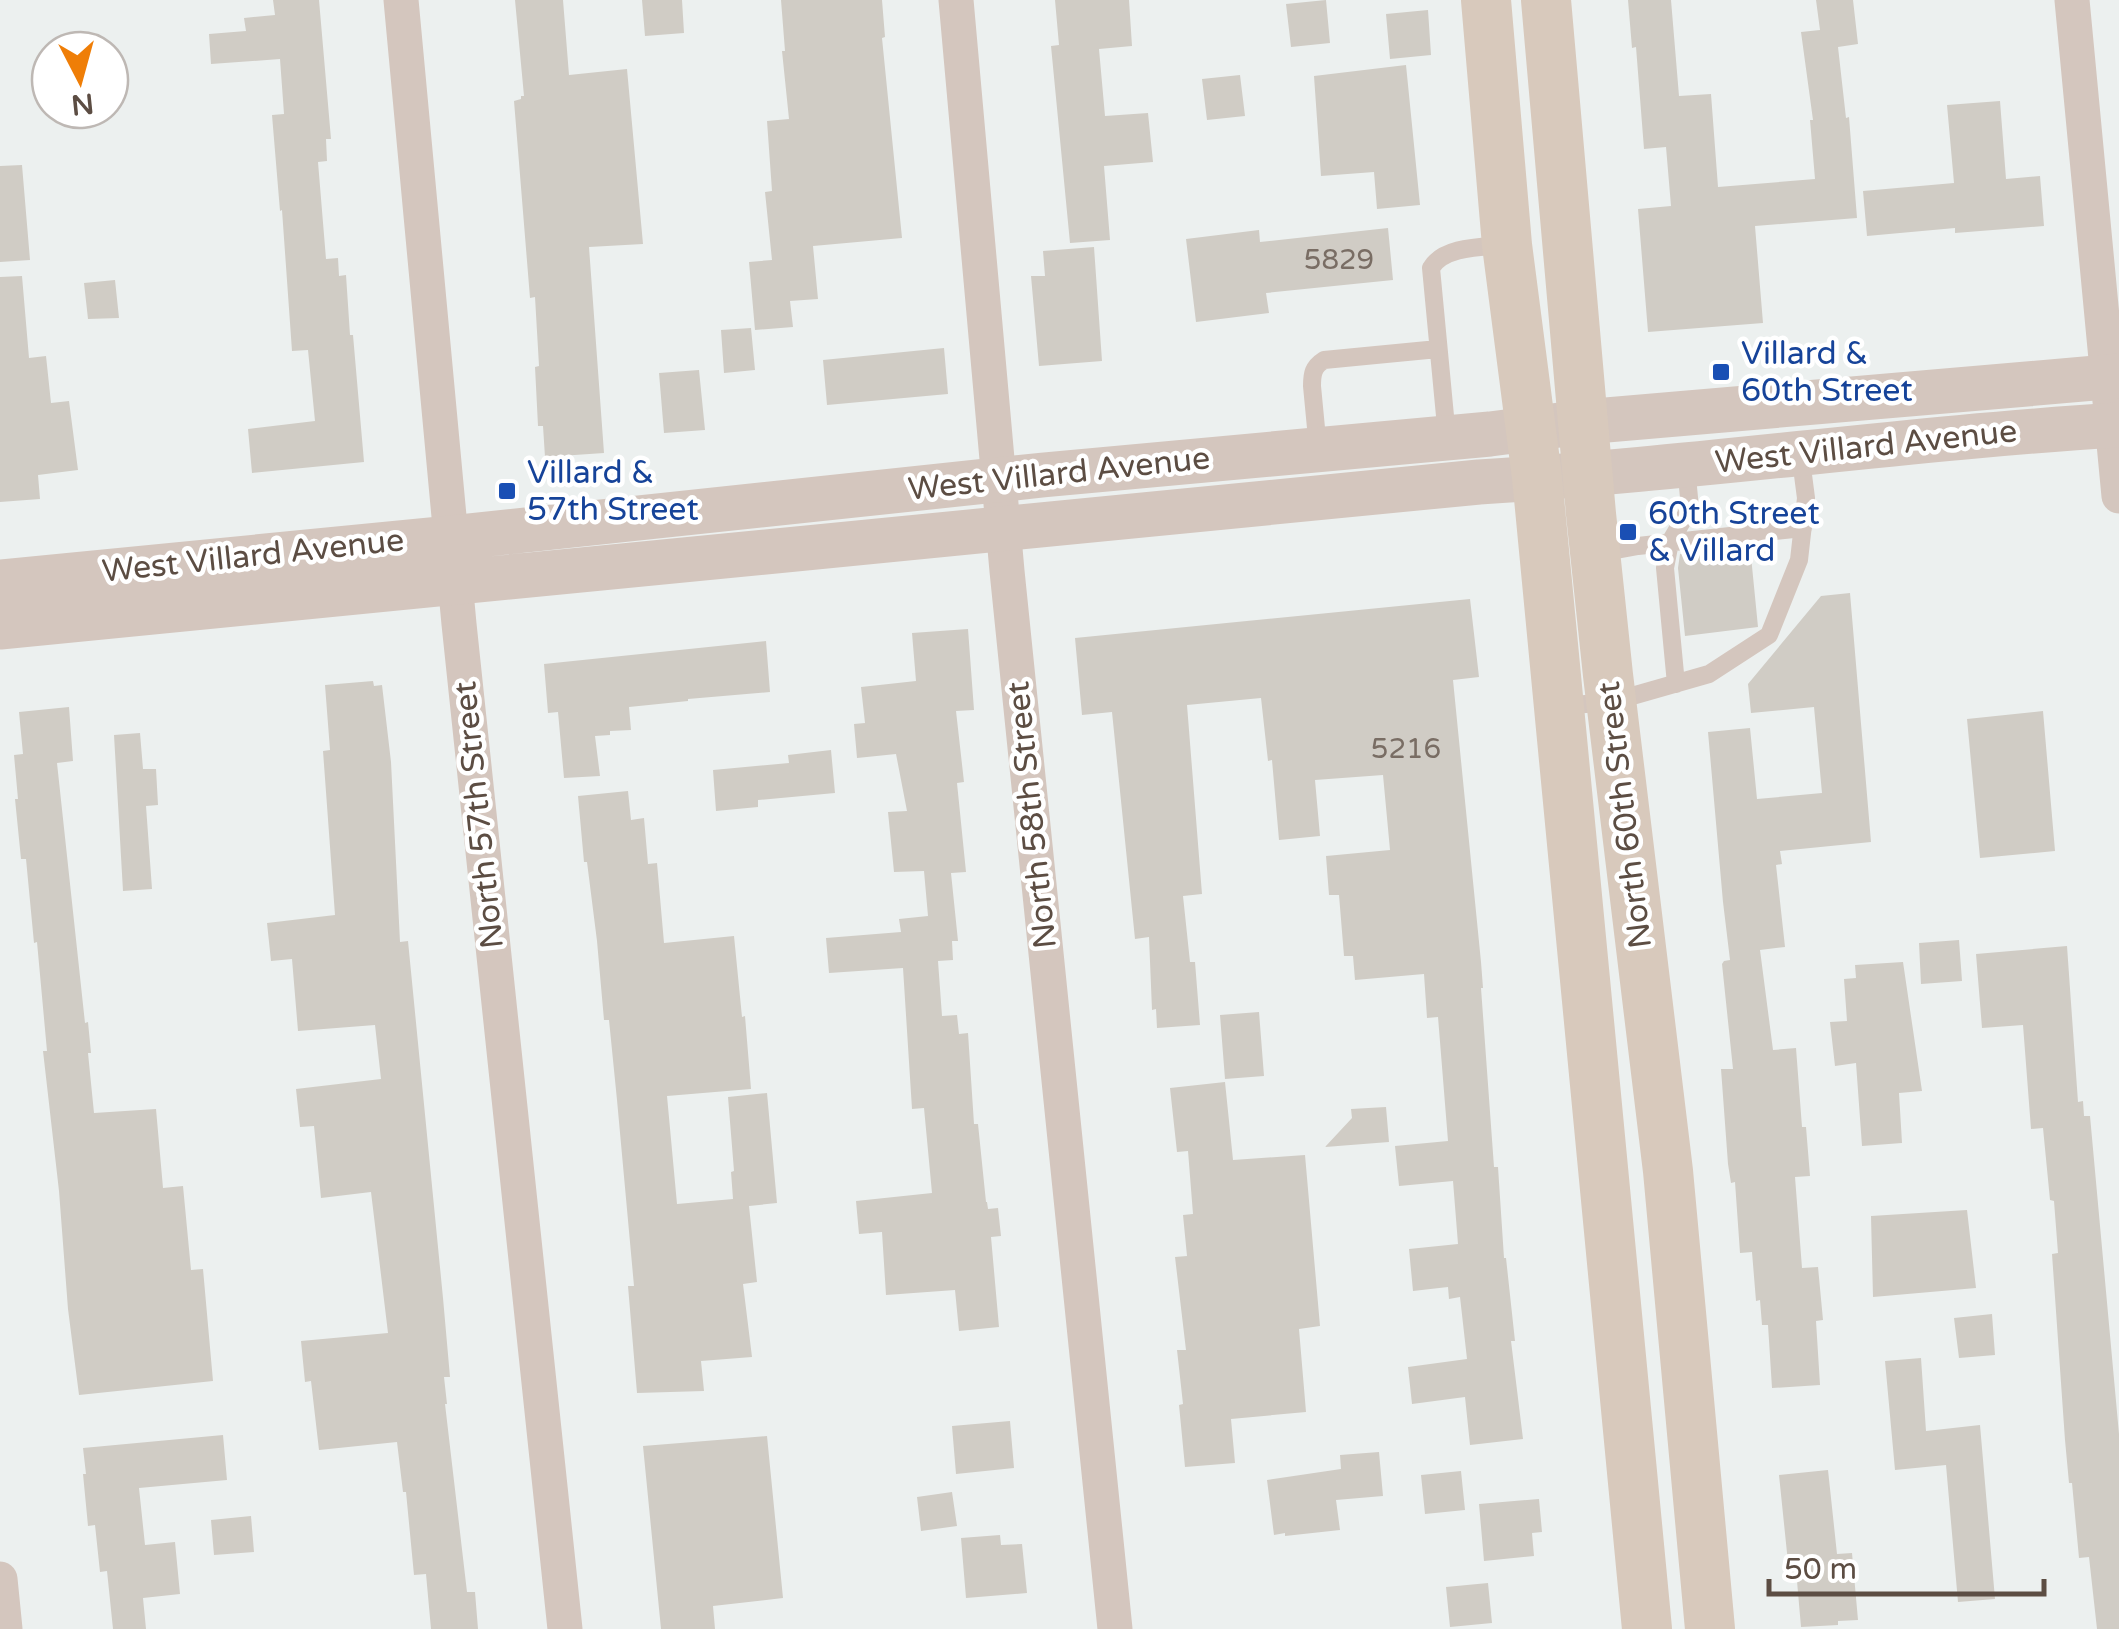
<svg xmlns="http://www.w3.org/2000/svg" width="2119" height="1629" viewBox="0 0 2119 1629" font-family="'Varela Round',sans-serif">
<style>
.building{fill:#d0ccc5}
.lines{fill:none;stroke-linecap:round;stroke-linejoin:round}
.service{stroke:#d4c6be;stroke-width:18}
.minor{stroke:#d4c6be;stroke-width:35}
.tertiary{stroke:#d4c6be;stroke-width:45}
.secondary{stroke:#d8c9bc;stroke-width:50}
.transit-dot{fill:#1a4fb4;stroke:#fff;stroke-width:4}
.labels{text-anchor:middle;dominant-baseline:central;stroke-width:9;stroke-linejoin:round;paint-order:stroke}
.number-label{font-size:28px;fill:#796d64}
.transit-label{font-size:32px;fill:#164399;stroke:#fff;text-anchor:start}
.street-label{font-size:32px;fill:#5c4d43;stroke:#fff}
</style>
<rect width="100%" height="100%" fill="#ecf0ef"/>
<!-- building -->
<path class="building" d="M 273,0 L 319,0 L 331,139 L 326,139 L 327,161 L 318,162 L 326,259 L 338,258 L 339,276 L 346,275 L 350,335 L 353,335 L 364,462 L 252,473 L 248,429 L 315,421 L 308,350 L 292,351 L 282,210 L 280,211 L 272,115 L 284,114 L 280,59 L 211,64 L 209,34 L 246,31 L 244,18 L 275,15 Z
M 515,0 L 563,0 L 569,75 L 627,69 L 643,244 L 589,247 L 604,453 L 545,457 L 543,426 L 538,426 L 535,367 L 539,366 L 535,297 L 530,298 L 514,101 L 521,99 L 521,96 L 524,96 Z
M 642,0 L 682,0 L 684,33 L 645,36 Z
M 781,0 L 882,0 L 885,37 L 882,38 L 902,238 L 813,246 L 818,299 L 790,301 L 793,327 L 755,330 L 749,262 L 772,260 L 765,192 L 772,191 L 767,121 L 789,119 L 782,51 L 785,51 Z
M 1055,0 L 1129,0 L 1132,46 L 1099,49 L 1105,116 L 1148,113 L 1153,162 L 1104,166 L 1110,240 L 1070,243 L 1051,46 L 1059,45 Z
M 1326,0 L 1330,43 L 1291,47 L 1286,4 Z
M 1628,0 L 1671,0 L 1679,96 L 1711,94 L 1718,187 L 1815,179 L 1810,120 L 1813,120 L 1801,32 L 1820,30 L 1816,0 L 1853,0 L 1858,44 L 1838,47 L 1846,118 L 1849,117 L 1857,218 L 1755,226 L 1763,323 L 1648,332 L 1638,209 L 1671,206 L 1666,147 L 1644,149 L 1636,47 L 1632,48 Z
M 1428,10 L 1431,55 L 1390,59 L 1386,14 Z
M 1406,65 L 1420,205 L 1377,209 L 1374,172 L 1321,176 L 1314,76 Z
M 1240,75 L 1245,116 L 1207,120 L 1202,79 Z
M 2000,101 L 2006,179 L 2040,176 L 2044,226 L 1955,233 L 1955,228 L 1867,236 L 1863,191 L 1954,183 L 1947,105 Z
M 22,165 L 30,260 L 0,262 L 0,166 Z
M 1388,228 L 1393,280 L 1266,293 L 1269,313 L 1196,322 L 1186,239 L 1259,230 L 1260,242 Z
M 1094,247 L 1102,361 L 1039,366 L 1031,276 L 1045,276 L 1043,251 Z
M 22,276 L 29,358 L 46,356 L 51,403 L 69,401 L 78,470 L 38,475 L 40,499 L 0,502 L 0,277 Z
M 115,280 L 119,318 L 88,319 L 84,283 Z
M 751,328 L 755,370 L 724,373 L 721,330 Z
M 944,348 L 948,394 L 827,405 L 823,360 Z
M 699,370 L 705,430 L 664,433 L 659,373 Z
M 1750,546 L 1758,627 L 1685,636 L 1678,568 L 1680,554 Z
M 1850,593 L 1871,842 L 1780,851 L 1782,864 L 1776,865 L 1785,947 L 1760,950 L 1773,1050 L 1796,1048 L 1802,1127 L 1806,1127 L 1810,1176 L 1795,1177 L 1802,1268 L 1818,1267 L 1823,1320 L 1816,1321 L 1820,1385 L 1772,1388 L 1768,1325 L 1762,1325 L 1760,1300 L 1756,1301 L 1752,1252 L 1740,1253 L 1735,1182 L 1731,1183 L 1728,1164 L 1721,1069 L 1733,1069 L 1722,964 L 1724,961 L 1730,960 L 1723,902 L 1708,732 L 1750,728 L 1757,799 L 1822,793 L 1814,707 L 1751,713 L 1748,684 L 1821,596 Z
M 1470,599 L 1479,677 L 1453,680 L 1481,962 L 1483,988 L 1481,988 L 1494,1167 L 1498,1167 L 1504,1258 L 1506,1258 L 1515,1341 L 1511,1341 L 1523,1439 L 1470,1445 L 1465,1397 L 1412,1404 L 1408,1367 L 1467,1359 L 1460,1297 L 1449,1299 L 1448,1287 L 1413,1291 L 1409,1249 L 1458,1244 L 1453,1181 L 1399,1186 L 1395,1146 L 1448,1141 L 1438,1017 L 1427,1018 L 1424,974 L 1355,980 L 1353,956 L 1344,956 L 1339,895 L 1329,895 L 1326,856 L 1390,850 L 1383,775 L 1315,780 L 1320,836 L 1279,840 L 1272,760 L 1268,761 L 1261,698 L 1187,705 L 1202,894 L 1183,896 L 1190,962 L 1195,962 L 1200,1025 L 1157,1028 L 1156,1009 L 1152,1010 L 1149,937 L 1135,939 L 1112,712 L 1082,715 L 1075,638 Z
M 968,629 L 974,710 L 956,711 L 964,782 L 957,783 L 966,872 L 951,873 L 958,941 L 952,941 L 953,960 L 938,961 L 942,1016 L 957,1015 L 959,1034 L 968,1033 L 974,1124 L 978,1124 L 986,1202 L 987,1202 L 988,1209 L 998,1208 L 1001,1236 L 991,1237 L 999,1327 L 959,1331 L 955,1290 L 886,1295 L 882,1232 L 859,1234 L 856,1201 L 932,1193 L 924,1108 L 912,1109 L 903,968 L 829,973 L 826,938 L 901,932 L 899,919 L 928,916 L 924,871 L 894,872 L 888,812 L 907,811 L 896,754 L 857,758 L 854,724 L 865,723 L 861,687 L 916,681 L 912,633 Z
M 766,641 L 770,692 L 688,699 L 688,701 L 629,707 L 631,730 L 610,731 L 610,735 L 595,736 L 600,776 L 564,778 L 558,712 L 548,713 L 544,664 Z
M 373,681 L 374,686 L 382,685 L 391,762 L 400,942 L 408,941 L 443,1298 L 450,1377 L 444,1377 L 447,1404 L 445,1404 L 467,1592 L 475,1592 L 478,1629 L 431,1629 L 426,1574 L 414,1575 L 406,1492 L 403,1492 L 397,1442 L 319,1450 L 311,1381 L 305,1382 L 301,1341 L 388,1333 L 371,1192 L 321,1198 L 314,1126 L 300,1127 L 296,1089 L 381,1079 L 375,1025 L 298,1031 L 292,959 L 271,961 L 267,923 L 335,915 L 323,751 L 330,750 L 325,685 Z
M 69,707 L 73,761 L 57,763 L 85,1023 L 88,1022 L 91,1053 L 88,1053 L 94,1113 L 156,1109 L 163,1188 L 183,1186 L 191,1270 L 203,1269 L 213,1381 L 79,1395 L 68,1309 L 59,1191 L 43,1051 L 47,1051 L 37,942 L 34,943 L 26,859 L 21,859 L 15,799 L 18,799 L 14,755 L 23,754 L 19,712 Z
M 2043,711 L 2055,851 L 1980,858 L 1967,719 Z
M 140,733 L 143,769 L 156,769 L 158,805 L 146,806 L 152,889 L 123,891 L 114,735 Z
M 831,750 L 835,793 L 758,800 L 758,807 L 716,811 L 713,770 L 789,763 L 788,755 Z
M 628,791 L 631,820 L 644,818 L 648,864 L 657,863 L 664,943 L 734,936 L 742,1017 L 745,1016 L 751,1089 L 667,1096 L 677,1204 L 733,1199 L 731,1172 L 734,1171 L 728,1097 L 767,1093 L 777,1203 L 749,1206 L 757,1282 L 743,1284 L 752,1357 L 701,1361 L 704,1391 L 637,1393 L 628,1286 L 634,1286 L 617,1100 L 609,1020 L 604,1020 L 597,941 L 587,862 L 584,862 L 578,796 Z
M 1959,940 L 1962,981 L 1921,984 L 1919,943 Z
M 2067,946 L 2078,1102 L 2083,1101 L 2084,1116 L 2090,1116 L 2119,1434 L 2119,1629 L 2097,1629 L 2089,1557 L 2079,1558 L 2072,1483 L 2069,1483 L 2065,1440 L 2052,1254 L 2058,1253 L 2054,1201 L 2050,1200 L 2043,1128 L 2031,1129 L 2023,1025 L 1982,1028 L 1976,954 Z
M 1903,962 L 1922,1091 L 1899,1093 L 1902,1143 L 1862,1146 L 1856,1063 L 1835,1066 L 1830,1022 L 1847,1021 L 1844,979 L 1856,978 L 1855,965 Z
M 1259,1012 L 1264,1076 L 1225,1079 L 1220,1015 Z
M 1225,1082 L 1233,1160 L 1305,1155 L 1320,1326 L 1299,1329 L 1306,1412 L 1231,1419 L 1235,1463 L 1185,1467 L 1179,1405 L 1183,1404 L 1177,1350 L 1186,1350 L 1175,1257 L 1187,1256 L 1183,1215 L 1193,1214 L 1188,1151 L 1177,1152 L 1170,1088 Z
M 1386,1107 L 1389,1142 L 1325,1147 L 1352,1118 L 1351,1109 Z
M 1967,1210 L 1976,1288 L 1873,1297 L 1871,1216 Z
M 1992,1314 L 1995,1355 L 1959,1358 L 1954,1318 Z
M 1921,1358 L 1926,1431 L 1980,1425 L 1995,1599 L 1958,1602 L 1946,1465 L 1895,1470 L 1885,1361 Z
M 1010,1421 L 1014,1468 L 956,1474 L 952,1426 Z
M 223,1435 L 227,1480 L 139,1488 L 145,1545 L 175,1542 L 180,1594 L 143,1598 L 146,1629 L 113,1629 L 107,1571 L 100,1572 L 95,1525 L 88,1526 L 83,1474 L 86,1474 L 83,1448 Z
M 767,1436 L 783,1598 L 713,1606 L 715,1629 L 661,1629 L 643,1446 Z
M 1379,1452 L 1383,1496 L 1336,1500 L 1340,1530 L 1285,1536 L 1285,1533 L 1274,1535 L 1267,1480 L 1341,1469 L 1340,1455 Z
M 1828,1470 L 1837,1554 L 1852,1553 L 1858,1620 L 1838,1621 L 1838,1625 L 1801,1627 L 1797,1581 L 1790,1582 L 1779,1475 Z
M 1461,1471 L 1465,1510 L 1425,1514 L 1421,1475 Z
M 952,1492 L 957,1526 L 921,1531 L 917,1497 Z
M 1539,1499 L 1542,1532 L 1532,1533 L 1534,1556 L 1484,1561 L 1479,1504 Z
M 251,1516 L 254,1552 L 214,1555 L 211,1520 Z
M 1000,1535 L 1001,1545 L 1022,1544 L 1027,1593 L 966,1598 L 961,1538 Z
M 1488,1583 L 1492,1623 L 1450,1627 L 1446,1587 Z"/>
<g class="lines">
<!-- service -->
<path class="service" d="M 1447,437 L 1431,268 C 1443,247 1480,247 1502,245
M 1318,449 L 1312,386 C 1312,374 1313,367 1324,360 L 1438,349
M 1600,553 L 1638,546 L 1803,528
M 1676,684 L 1665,568 L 1670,542 L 1690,508 L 1686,466
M 1560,706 L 1611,702 L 1709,674 L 1769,635 L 1799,560 L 1806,498 L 1800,452"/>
<!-- minor -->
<path class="minor" d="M 401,0 L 459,624 L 565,1629
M 956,0 L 1007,571 L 1115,1629
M 2072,0 L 2119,496
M 0,1579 L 5,1629"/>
<!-- tertiary -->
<path class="tertiary" d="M 0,582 L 451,538 L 1043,475 L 1490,434 L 1583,422 L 2119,376
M 0,627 L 1479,482 C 1693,469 1905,438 2119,425"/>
<!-- secondary -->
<path class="secondary" d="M 1486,0 L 1507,245 L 1537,477 L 1647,1629
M 1546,0 L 1591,514 L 1608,675 L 1668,1171 L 1710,1629"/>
</g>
<!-- markers -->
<g class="transit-dot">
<rect x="1711" y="362" width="20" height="20" rx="5"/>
<rect x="497" y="481" width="20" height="20" rx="5"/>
<rect x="1618" y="522" width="20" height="20" rx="5"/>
</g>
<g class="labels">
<!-- number labels -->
<g class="number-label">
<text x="1339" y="260">5829</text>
<text x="1406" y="749">5216</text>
</g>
<!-- transit labels -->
<g class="transit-label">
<text x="1741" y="354">Villard &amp;<tspan x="1741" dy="37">60th Street</tspan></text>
<text x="527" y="473">Villard &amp;<tspan x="527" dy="37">57th Street</tspan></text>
<text x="1648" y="514">60th Street<tspan x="1648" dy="37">&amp; Villard</tspan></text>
</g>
<!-- street labels -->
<g class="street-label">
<text transform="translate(1866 447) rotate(-6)">West Villard Avenue</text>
<text transform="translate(1059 474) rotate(-6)">West Villard Avenue</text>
<text transform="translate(253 556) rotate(-6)">West Villard Avenue</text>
<text transform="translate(479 815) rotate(-96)">North 57th Street</text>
<text transform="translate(1032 815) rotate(-96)">North 58th Street</text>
<text transform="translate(1625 815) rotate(-97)">North 60th Street</text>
</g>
</g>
<!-- north arrow -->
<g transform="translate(80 80) rotate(174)"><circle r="48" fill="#ffffff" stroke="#beb8b4" stroke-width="2.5"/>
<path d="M0-8L18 38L0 25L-18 38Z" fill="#ef7e07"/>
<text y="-15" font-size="28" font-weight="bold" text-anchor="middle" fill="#5c4d43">N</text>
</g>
<!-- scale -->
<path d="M1769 1579v15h275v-15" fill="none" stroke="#5c4d43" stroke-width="5"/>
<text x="1784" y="1579" font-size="30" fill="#5c4d43" stroke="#ffffff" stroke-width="8" paint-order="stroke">50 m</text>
</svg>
